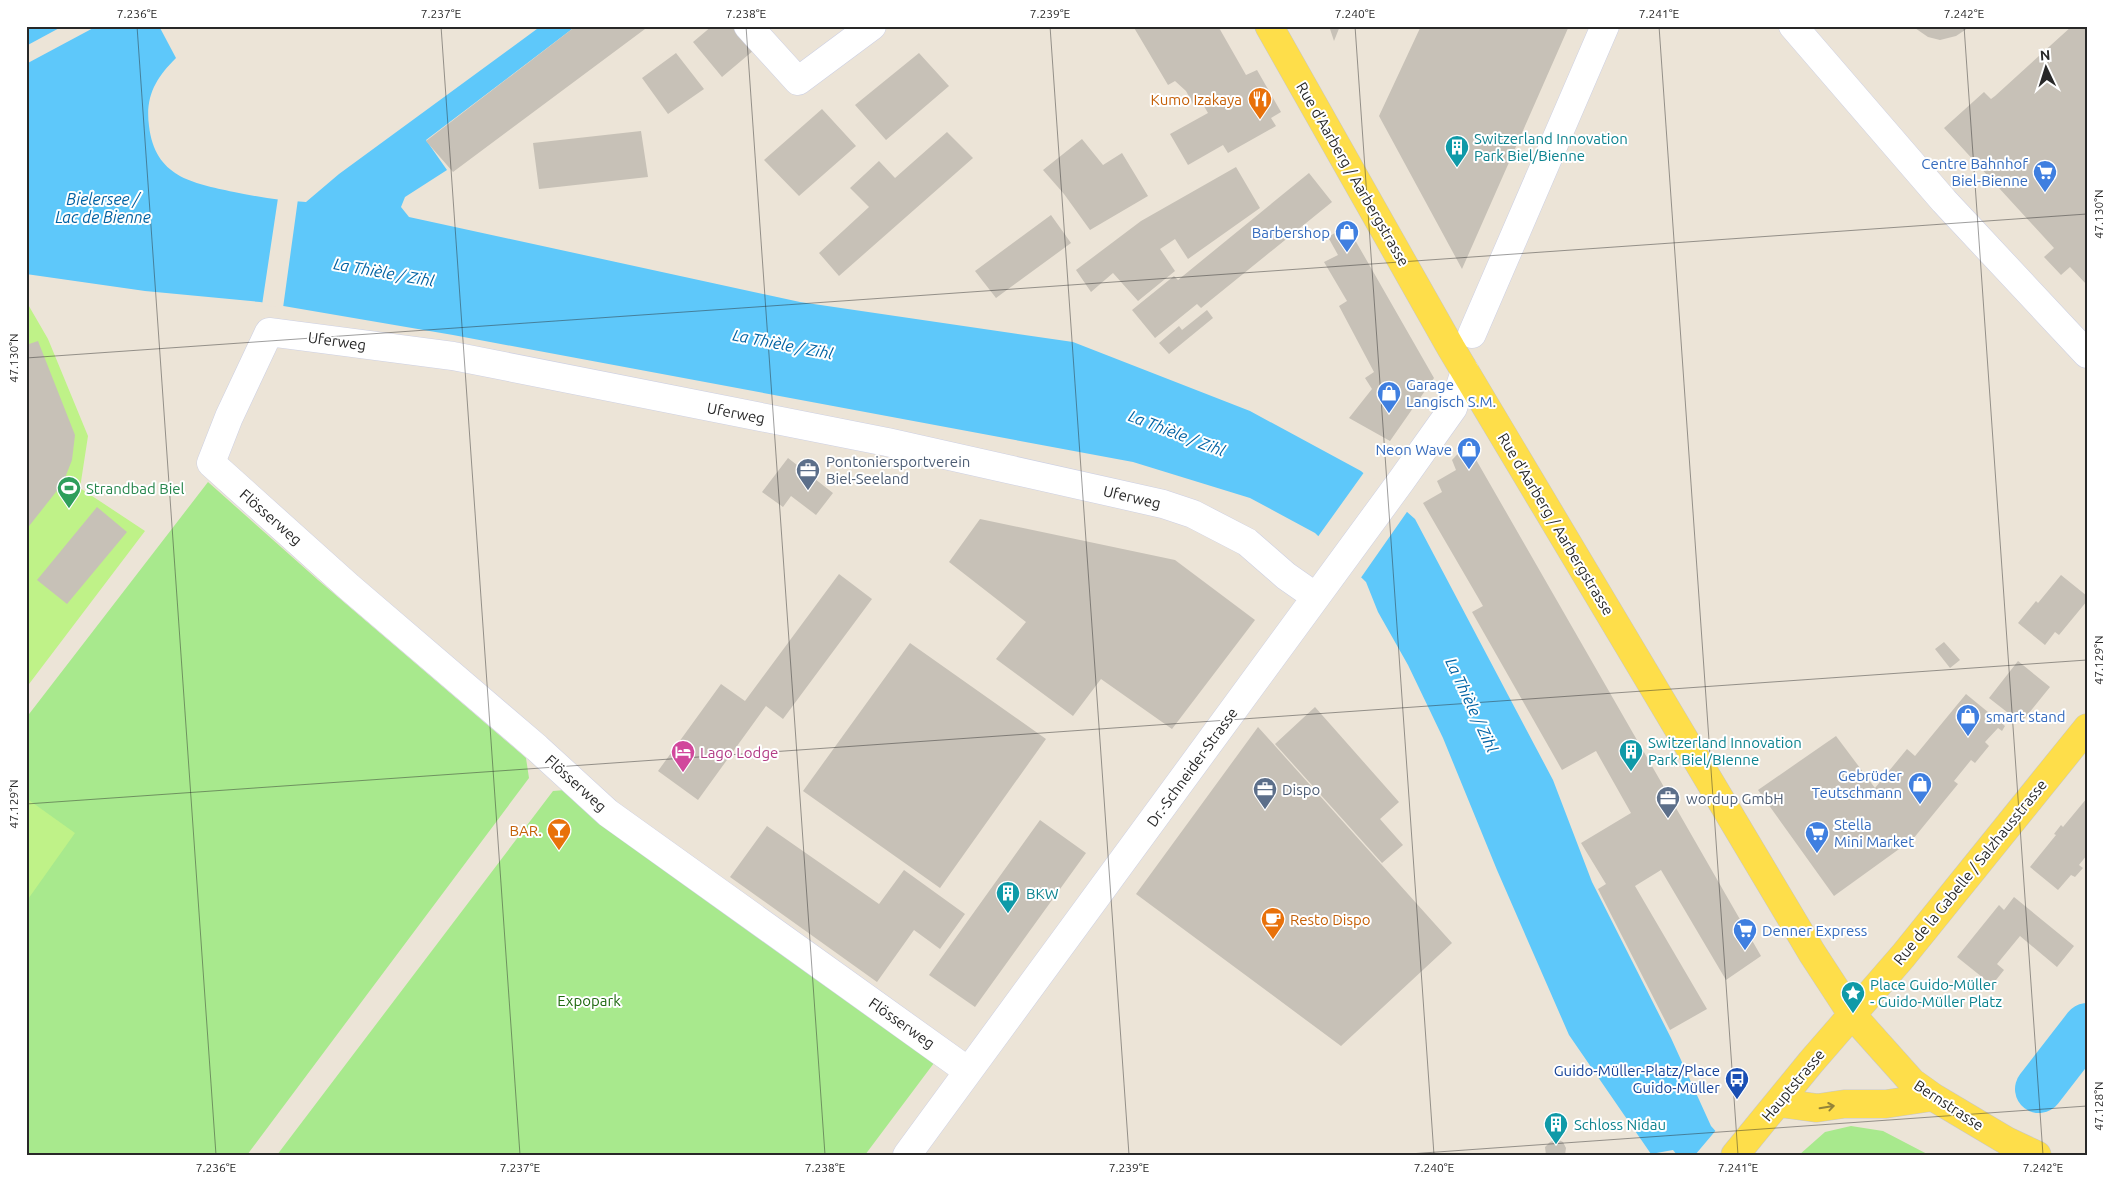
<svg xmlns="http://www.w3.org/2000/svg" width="2113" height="1181" viewBox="0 0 2113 1181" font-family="Ubuntu,sans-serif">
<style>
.green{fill:#a8e98d}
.pitch{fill:#bff288}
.water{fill:#5ec8fa}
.pier{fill:#ece4d7}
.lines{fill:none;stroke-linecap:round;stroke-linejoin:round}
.river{stroke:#5ec8fa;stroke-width:48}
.building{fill:#c7c1b7}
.minor-casing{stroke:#cdd0e3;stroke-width:29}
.major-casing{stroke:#c7c7c7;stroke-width:29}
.minor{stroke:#fff;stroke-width:28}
.major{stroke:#fede4a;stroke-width:28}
.oneway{stroke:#938339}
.ticks{fill:none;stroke:#282828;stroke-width:1;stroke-opacity:0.45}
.labels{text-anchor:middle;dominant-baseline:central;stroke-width:4;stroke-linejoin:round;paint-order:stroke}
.food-label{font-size:15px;fill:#c56008;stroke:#fff;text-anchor:end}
.culture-label{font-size:15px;fill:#0d838f;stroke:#fff;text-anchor:start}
.shop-label{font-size:15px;fill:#366cbe;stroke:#fff;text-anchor:end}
.street-label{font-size:15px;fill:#282828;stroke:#fff}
.service-label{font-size:15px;fill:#4e5e75;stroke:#fff;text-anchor:start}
.leisure-label{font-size:15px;fill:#27864d;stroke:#fff;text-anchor:start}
.hotel-label{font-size:15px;fill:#b23c85;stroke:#fff;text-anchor:start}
.park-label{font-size:15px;fill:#206a12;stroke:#fff}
.transit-label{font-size:15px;fill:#164399;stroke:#fff;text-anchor:end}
.water-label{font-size:16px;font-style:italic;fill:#0062a3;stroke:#fff}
.neatline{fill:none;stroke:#282828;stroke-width:2}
.ticks-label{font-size:12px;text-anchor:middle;fill:#282828}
</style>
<rect width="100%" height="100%" fill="#ece4d7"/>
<!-- green -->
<path class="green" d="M 208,482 L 318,580 L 526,758 L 529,778 L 247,1155 L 26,1155 L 26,718 Z
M 565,790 L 934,1063 L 865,1155 L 277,1155 L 553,791 Z
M 1851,1126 L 1883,1131 L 1929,1155 L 1799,1155 L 1825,1132 Z"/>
<!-- pitch -->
<path class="pitch" d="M 26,301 L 48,339 L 88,436 L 80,488 L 145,531 L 26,688 Z
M 26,798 L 75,833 L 26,902 Z"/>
<!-- water -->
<path class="water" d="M 26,26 L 159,26 L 176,58 C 156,78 145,96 149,126 C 155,177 192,183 234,192 C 259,197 282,201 306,202 L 339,174 L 541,26 L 576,26 L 426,140 L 447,170 L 405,197 L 401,207 L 409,217 L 800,302 L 1073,342 L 1250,411 L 1361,471 L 1415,519 L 1553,780 L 1592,882 L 1671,1038 L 1711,1126 L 1737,1155 L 1677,1155 L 1673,1150 L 1651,1154 L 1569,1035 L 1497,870 L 1443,738 L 1408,665 L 1378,612 L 1366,582 L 1315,533 L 1250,498 L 1133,462 L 453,335 L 260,302 L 145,291 L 26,274 Z"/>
<!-- pier -->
<path class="pier" d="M 63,26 L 97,26 L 26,64 L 26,46 Z
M 278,198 L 298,199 L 283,308 L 262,305 Z
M 1365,471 L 1409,509 L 1360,579 L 1317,538 Z
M 1717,1129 L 1739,1153 L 1739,1155 L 1695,1155 Z"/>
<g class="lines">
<!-- river -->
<path class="river" d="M 2039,1089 L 2087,1027"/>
</g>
<!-- building -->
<path class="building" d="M 576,26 L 649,26 L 453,172 L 426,141 Z
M 712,26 L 735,26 L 754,50 L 722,77 L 693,42 Z
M 1133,26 L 1218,26 L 1246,75 L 1257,70 L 1281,112 L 1271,118 L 1276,126 L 1228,153 L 1223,145 L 1188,165 L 1170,134 L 1208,113 L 1201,101 L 1194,106 L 1186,91 L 1175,81 L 1168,85 Z
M 1329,26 L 1340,26 L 1334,41 Z
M 1421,26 L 1569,26 L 1462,269 L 1379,116 Z
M 1912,26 L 1971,26 L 1956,36 L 1940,40 L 1928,37 Z
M 2072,26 L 2087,26 L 2087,285 L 2070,267 L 2061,275 L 2044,257 L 2054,248 L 1944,128 L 1984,92 L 1991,99 L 1995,96 Z
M 676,53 L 704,89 L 668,114 L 642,78 Z
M 919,53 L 949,86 L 886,140 L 855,105 Z
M 822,109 L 856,146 L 799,196 L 764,160 Z
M 641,131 L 648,177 L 539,189 L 533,143 Z
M 947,132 L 973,158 L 839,276 L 819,253 L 869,207 L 850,188 L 879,161 L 895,178 Z
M 1082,139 L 1103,165 L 1122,153 L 1148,196 L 1090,230 L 1064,194 L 1043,170 Z
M 1236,167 L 1260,208 L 1188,259 L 1175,239 L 1160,249 L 1175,271 L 1138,301 L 1113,273 L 1091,292 L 1076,270 L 1141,221 Z
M 1309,173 L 1332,202 L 1201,308 L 1197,304 L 1155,338 L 1132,310 L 1174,276 L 1178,280 Z
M 1051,215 L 1071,243 L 996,298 L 975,271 Z
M 1347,226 L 1434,378 L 1390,441 L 1349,418 L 1372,389 L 1365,378 L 1374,372 L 1339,306 L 1347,301 L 1324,262 L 1338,255 L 1328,237 Z
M 1207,310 L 1213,318 L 1169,354 L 1159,343 L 1179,326 L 1182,330 Z
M 38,341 L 75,435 L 72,460 L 63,483 L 26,530 L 26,345 Z
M 1467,444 L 1761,956 L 1726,980 L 1661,870 L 1635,886 L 1707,1009 L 1670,1030 L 1598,889 L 1606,884 L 1581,843 L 1631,813 L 1596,751 L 1562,770 L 1472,612 L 1483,606 L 1423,503 L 1442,492 L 1437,481 L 1456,470 L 1452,460 Z
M 788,458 L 833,493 L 816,515 L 791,496 L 783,507 L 762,492 Z
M 97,507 L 127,532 L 67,604 L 37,580 Z
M 980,519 L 1175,560 L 1255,620 L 1172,729 L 1101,679 L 1073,716 L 996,659 L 1026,622 L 949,562 Z
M 839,574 L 872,599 L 783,719 L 766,706 L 698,800 L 658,771 L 721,684 L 745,701 Z
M 2061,575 L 2087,596 L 2087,601 L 2059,635 L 2055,632 L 2045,645 L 2018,623 L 2036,601 L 2038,603 Z
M 1944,642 L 1960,660 L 1950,668 L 1935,649 Z
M 910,643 L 1046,739 L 940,888 L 803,791 Z
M 2018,661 L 2050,687 L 2021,723 L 1989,698 Z
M 1966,694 L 2005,726 L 2002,731 L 1998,728 L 1985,742 L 1989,746 L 1975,763 L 1971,760 L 1954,781 L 1958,784 L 1913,839 L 1834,896 L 1758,790 L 1836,736 L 1875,788 L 1907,749 L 1915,756 Z
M 1315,707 L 1399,802 L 1380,819 L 1403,845 L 1382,863 L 1275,744 Z
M 1258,727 L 1452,943 L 1341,1046 L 1136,894 Z
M 2087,798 L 2087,855 L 2079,865 L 2083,868 L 2075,877 L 2071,875 L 2058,890 L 2030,867 L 2056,835 L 2054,834 L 2061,825 L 2063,827 Z
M 1040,820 L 1086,853 L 975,1007 L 929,975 Z
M 767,826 L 879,904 L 904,870 L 965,914 L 940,949 L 914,930 L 877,982 L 730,877 Z
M 2014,897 L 2074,946 L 2057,967 L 2020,936 L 1997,964 L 2004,970 L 1992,985 L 1957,957 L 1999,905 L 2004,910 Z
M 1557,1139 L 1563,1142 L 1566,1148 L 1565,1155 L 1546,1155 L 1545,1147 L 1550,1142 Z"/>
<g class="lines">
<!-- minor casing -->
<g class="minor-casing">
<path id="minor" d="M 748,26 L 798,81 L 872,26
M 1793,26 L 1944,201 L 2087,354
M 1472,334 L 1605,26
M 968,1071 L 608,813 L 537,748 L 349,587 L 211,463 L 229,417 L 269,332 L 453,356 L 887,442 L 1163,504 L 1193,514 L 1247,542 L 1286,576 L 1316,597
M 907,1155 L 1401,481 L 1453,408 L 1465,371"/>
</g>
<!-- major casing -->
<g class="major-casing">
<path id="major" d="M 1269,26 L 1451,348 L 1812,953 L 1853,1016 L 1912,1082 L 1933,1097 L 2007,1141 L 2037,1155
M 1779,1103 L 1817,1108 L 1844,1104 L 1886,1104 L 1933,1097
M 1735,1155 L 1811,1062 L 1903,956 L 2087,728"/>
</g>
<!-- minor -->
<use href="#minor" class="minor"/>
<!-- major -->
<use href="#major" class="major"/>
</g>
<!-- one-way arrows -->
<defs><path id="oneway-shaft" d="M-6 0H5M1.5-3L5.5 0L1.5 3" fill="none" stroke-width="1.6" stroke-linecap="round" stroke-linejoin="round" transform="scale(1.25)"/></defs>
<use class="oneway" href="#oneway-shaft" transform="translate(1827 1107) rotate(-9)"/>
<!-- ticks -->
<path class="ticks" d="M 137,26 L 216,1155M 441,26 L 520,1155M 746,26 L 825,1155M 1050,26 L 1129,1155M 1355,26 L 1434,1155M 1659,26 L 1738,1155M 1964,26 L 2043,1155M 26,358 L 2087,214M 26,804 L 2087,660M 1395,1155 L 2087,1106"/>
<!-- icons -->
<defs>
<g id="restaurant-pin" transform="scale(1.25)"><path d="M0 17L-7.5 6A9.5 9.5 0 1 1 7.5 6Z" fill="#e8710a" stroke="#fff"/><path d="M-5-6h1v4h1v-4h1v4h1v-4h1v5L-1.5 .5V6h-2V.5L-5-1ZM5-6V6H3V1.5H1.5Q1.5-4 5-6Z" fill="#fff"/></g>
<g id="building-pin" transform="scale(1.25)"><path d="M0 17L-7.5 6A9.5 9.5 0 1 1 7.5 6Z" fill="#0f9aa8" stroke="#fff"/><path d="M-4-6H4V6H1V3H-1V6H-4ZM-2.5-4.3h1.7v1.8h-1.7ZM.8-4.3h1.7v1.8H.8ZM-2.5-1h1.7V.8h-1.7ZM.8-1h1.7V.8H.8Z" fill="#fff"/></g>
<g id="supermarket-pin" transform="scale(1.25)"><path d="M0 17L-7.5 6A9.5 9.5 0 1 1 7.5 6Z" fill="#3f7fe0" stroke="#fff"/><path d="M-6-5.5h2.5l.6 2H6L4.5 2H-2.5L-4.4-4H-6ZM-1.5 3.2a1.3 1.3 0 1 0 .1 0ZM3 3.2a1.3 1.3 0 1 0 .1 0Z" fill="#fff"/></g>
<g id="shop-pin" transform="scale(1.25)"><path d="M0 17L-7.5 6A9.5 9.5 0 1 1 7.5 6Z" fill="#3f7fe0" stroke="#fff"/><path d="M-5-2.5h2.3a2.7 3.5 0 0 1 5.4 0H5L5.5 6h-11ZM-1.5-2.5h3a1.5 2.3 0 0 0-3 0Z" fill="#fff"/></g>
<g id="office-pin" transform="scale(1.25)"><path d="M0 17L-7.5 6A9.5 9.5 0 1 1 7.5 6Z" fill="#5c6f8a" stroke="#fff"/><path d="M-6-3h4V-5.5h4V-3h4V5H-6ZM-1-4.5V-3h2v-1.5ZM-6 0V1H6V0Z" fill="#fff"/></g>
<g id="stadium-pin" transform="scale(1.25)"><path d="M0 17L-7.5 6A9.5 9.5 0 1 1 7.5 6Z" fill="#2e9e5b" stroke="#fff"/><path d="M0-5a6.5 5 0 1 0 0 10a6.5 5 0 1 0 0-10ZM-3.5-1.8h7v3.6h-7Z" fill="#fff"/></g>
<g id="hotel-pin" transform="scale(1.25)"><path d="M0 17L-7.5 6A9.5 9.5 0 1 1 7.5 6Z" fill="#d1479c" stroke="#fff"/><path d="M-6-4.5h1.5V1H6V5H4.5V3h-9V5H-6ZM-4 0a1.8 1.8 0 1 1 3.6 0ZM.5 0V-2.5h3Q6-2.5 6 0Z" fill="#fff"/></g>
<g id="bar-pin" transform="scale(1.25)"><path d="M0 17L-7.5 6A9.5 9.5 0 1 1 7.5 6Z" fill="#e8710a" stroke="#fff"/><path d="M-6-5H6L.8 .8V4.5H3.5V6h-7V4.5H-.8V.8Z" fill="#fff"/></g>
<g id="cafe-pin" transform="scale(1.25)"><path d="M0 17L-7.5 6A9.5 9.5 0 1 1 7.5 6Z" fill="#e8710a" stroke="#fff"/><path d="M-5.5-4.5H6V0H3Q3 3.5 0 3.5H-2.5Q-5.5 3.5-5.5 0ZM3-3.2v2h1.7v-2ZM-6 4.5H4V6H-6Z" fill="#fff"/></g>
<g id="sight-pin" transform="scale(1.25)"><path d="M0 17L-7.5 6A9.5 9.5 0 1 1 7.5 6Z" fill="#0f9aa8" stroke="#fff"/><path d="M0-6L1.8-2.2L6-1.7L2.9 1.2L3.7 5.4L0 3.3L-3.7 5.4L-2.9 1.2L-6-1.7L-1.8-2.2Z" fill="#fff"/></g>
<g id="bus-pin" transform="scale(1.25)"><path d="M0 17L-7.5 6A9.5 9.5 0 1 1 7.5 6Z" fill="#1a4fb4" stroke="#fff"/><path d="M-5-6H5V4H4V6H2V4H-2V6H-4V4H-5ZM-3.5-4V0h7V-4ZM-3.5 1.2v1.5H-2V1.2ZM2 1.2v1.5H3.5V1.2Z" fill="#fff"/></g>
</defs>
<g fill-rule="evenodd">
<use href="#restaurant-pin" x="1260" y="99"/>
<use href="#building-pin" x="1457" y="147"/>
<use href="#supermarket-pin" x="2045" y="172"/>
<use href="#shop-pin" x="1347" y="232"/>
<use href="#shop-pin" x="1389" y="393"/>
<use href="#shop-pin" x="1469" y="449"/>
<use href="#office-pin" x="808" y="470"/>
<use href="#stadium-pin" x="69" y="488"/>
<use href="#shop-pin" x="1968" y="716"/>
<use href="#building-pin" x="1631" y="751"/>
<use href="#hotel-pin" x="683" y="752"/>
<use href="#shop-pin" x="1920" y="784"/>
<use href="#office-pin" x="1265" y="789"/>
<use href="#office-pin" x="1668" y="798"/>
<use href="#bar-pin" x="559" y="830"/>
<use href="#supermarket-pin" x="1817" y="833"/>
<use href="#building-pin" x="1008" y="893"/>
<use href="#cafe-pin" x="1273" y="919"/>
<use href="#supermarket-pin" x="1745" y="930"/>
<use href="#sight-pin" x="1853" y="993"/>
<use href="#bus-pin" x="1737" y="1079"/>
<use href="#building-pin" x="1556" y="1124"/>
</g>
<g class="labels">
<!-- food labels -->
<g class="food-label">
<text x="1242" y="99">Kumo Izakaya</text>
<text x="542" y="830">BAR.</text>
<text x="1290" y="919" text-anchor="start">Resto Dispo</text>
</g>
<!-- culture labels -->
<g class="culture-label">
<text x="1474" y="138">Switzerland Innovation<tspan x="1474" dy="17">Park Biel/Bienne</tspan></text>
<text x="1648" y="742">Switzerland Innovation<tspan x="1648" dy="17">Park Biel/BIenne</tspan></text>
<text x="1026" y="893">BKW</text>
<text x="1870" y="984">Place Guido-Müller<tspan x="1870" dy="17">- Guido-Müller Platz</tspan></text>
<text x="1574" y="1124">Schloss Nidau</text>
</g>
<!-- shop labels -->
<g class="shop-label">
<text x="2028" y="163">Centre Bahnhof<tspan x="2028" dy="17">Biel-Bienne</tspan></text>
<text x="1330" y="232">Barbershop</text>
<text x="1406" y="384" text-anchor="start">Garage<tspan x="1406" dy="17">Langisch S.M.</tspan></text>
<text x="1452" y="449">Neon Wave</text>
<text x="1986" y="716" text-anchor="start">smart stand</text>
<text x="1902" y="775">Gebrüder<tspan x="1902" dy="17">Teutschmann</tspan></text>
<text x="1834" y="824" text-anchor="start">Stella<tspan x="1834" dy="17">Mini Market</tspan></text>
<text x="1762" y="930" text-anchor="start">Denner Express</text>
</g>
<!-- street labels -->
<g class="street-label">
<text transform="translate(1353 174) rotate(60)">Rue d'Aarberg / Aarbergstrasse</text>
<text transform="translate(337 341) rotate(8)">Uferweg</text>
<text transform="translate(736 413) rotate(11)">Uferweg</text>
<text transform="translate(1132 497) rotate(13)">Uferweg</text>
<text transform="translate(271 517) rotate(41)">Flösserweg</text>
<text transform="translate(1556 524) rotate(59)">Rue d'Aarberg / Aarbergstrasse</text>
<text transform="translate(1192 767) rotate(-54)">Dr.-Schneider-Strasse</text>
<text transform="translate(576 783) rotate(42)">Flösserweg</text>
<text transform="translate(1970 872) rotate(-51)">Rue de la Gabelle / Salzhausstrasse</text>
<text transform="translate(902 1023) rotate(35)">Flösserweg</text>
<text transform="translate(1793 1085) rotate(-50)">Hauptstrasse</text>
<text transform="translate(1949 1105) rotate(33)">Bernstrasse</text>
</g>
<!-- service labels -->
<g class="service-label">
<text x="826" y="461">Pontoniersportverein<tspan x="826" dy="17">Biel-Seeland</tspan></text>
<text x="1282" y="789">Dispo</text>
<text x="1686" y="798">wordup GmbH</text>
</g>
<!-- leisure labels -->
<g class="leisure-label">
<text x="86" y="488">Strandbad Biel</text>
</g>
<!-- hotel labels -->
<g class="hotel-label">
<text x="700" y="752">Lago Lodge</text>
</g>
<!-- park labels -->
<g class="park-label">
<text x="589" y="1000">Expopark</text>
</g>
<!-- transit labels -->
<g class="transit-label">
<text x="1720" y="1070">Guido-Müller-Platz/Place<tspan x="1720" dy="17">Guido-Müller</tspan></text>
</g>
<!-- water labels -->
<g class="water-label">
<text x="103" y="199">Bielersee /<tspan x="103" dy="18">Lac de Bienne</tspan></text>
<text transform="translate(384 272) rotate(10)">La Thièle / Zihl</text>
<text transform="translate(783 344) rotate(11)">La Thièle / Zihl</text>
<text transform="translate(1177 433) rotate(21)">La Thièle / Zihl</text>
<text transform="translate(1472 705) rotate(65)">La Thièle / Zihl</text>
</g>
</g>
<!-- border -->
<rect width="2113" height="1181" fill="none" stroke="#ffffff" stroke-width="55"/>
<!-- north arrow -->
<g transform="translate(2046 68) rotate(356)" stroke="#ffffff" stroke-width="4" paint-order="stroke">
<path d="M0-4L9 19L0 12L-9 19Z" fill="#282828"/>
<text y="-8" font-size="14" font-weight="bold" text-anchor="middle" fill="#282828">N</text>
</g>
<rect x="28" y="28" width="2058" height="1126" class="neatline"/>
<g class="ticks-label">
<text x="137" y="18">7.236°E</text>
<text x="441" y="18">7.237°E</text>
<text x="746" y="18">7.238°E</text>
<text x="1050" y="18">7.239°E</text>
<text x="1355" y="18">7.240°E</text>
<text x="1659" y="18">7.241°E</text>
<text x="1964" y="18">7.242°E</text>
<text transform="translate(2099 214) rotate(-90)" y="4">47.130°N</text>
<text transform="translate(14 358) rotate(-90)" y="4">47.130°N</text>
<text transform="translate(2099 660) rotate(-90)" y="4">47.129°N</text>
<text transform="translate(14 804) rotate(-90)" y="4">47.129°N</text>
<text transform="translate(2099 1106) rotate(-90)" y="4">47.128°N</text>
<text x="216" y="1172">7.236°E</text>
<text x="520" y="1172">7.237°E</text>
<text x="825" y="1172">7.238°E</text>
<text x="1129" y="1172">7.239°E</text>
<text x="1434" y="1172">7.240°E</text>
<text x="1738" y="1172">7.241°E</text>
<text x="2043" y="1172">7.242°E</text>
</g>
</svg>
